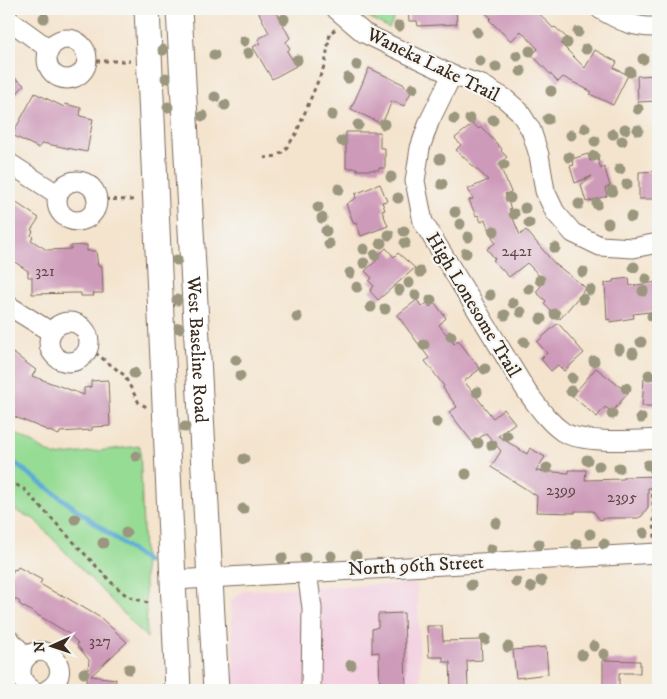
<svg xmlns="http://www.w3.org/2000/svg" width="667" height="699" viewBox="0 0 667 699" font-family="'IM FELL DW Pica',serif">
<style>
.built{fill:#f3cfe0}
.green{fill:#97dc95;stroke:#69835a}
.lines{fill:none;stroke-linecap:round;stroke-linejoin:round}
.stream{stroke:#5bacd6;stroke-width:5}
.building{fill:#ce9ab9}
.minor-casing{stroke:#7c6b5c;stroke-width:21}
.major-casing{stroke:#7c6b5c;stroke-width:27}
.path{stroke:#7c6b5c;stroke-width:3;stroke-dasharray:4 4;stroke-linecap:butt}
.minor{stroke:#fff;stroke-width:19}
.major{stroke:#fff;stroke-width:25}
.tree{fill:#9b967e}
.labels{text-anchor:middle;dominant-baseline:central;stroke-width:4.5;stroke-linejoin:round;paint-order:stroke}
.number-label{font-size:16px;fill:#604645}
.street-label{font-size:19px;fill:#3b2a1e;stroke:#f6f6f2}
</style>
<rect width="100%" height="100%" fill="#f6f6f2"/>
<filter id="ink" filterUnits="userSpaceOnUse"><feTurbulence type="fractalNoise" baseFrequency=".02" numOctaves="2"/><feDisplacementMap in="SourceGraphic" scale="10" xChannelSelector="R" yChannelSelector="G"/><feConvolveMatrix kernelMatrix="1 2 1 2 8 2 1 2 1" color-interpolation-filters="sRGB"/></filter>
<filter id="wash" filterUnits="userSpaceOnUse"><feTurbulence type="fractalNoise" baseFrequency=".0096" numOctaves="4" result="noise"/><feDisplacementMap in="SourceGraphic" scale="20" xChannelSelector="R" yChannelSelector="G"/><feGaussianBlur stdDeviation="1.12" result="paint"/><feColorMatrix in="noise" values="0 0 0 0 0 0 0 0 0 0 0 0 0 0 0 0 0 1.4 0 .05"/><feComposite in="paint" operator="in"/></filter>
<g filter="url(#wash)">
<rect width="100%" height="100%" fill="#f4e4ce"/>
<!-- built -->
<path class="built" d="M 417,583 L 421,690 L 235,690 L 231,600 L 245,590 Z"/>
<!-- green -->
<path class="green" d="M 360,9 L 399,9 L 389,28 L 368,17 Z
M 9,430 L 55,456 L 140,446 L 147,638 L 34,519 L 9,508 Z"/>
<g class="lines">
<!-- stream -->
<path class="stream" d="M 9,459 L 147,562"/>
</g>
<g id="blocks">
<!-- building -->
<path class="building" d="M 257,9 L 275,9 L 290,38 L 286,42 L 290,49 L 287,51 L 296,66 L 272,79 L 253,47 L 260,43 L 258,39 L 269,33 Z
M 408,9 L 456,9 L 457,24 L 418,26 L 417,21 L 409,21 Z
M 482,9 L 535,9 L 553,28 L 555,27 L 567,38 L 561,44 L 585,68 L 595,50 L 617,62 L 614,68 L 628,75 L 613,105 L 590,94 L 592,92 L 563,77 L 558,82 L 532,55 L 538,49 L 521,31 L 511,41 L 489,20 L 491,18 Z
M 369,68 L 405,85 L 404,86 L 412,90 L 404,106 L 392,101 L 382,124 L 351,109 Z
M 9,73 L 24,85 L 9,103 Z
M 658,75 L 658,101 L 638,102 L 637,76 Z
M 35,93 L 64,107 L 65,104 L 81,108 L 80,116 L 93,119 L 87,152 L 42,143 L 39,148 L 12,135 Z
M 473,124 L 479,129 L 481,127 L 502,149 L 501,151 L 507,157 L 499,164 L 511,192 L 505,194 L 511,209 L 509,209 L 520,235 L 526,230 L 554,263 L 586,288 L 560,319 L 544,304 L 546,301 L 536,292 L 544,282 L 535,271 L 527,263 L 509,277 L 493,260 L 495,259 L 487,249 L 495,243 L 485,220 L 481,222 L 478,215 L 476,216 L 469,200 L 473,199 L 468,189 L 488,180 L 456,150 L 461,145 L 455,138 Z
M 346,132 L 380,132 L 380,148 L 385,148 L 385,168 L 379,168 L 379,170 L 357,170 L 357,168 L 346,168 Z
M 588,154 L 590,161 L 598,159 L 601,169 L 604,166 L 610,186 L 605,188 L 607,196 L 586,202 L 581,185 L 592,176 L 575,183 L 570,166 L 574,165 L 572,159 Z
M 658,171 L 658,199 L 639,199 L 639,172 Z
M 380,184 L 387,201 L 382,202 L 385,210 L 382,211 L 388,226 L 361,236 L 356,223 L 354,224 L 346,204 L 356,198 L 355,194 Z
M 9,198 L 39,218 L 31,230 L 33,231 L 31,235 L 33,237 L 31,240 L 47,250 L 71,249 L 71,246 L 87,245 L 87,251 L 96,251 L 98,266 L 102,266 L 103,293 L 93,293 L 94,296 L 81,296 L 81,293 L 75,293 L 32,294 L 32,277 L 28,277 L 28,271 L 9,258 Z
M 386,248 L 394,257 L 398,253 L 415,268 L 378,300 L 370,291 L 374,286 L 369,281 L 372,278 L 365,271 L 377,260 L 376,258 Z
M 629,278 L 630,286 L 658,282 L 658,311 L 633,314 L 634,318 L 610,322 L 610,319 L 607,320 L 605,283 L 613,282 L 613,280 Z
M 417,300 L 422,307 L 427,303 L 430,307 L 435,303 L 446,318 L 439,325 L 454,344 L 458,340 L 480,369 L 464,381 L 493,418 L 504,409 L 515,423 L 498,436 L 527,454 L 530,448 L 545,457 L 536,471 L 569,473 L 569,470 L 586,470 L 585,480 L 624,479 L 624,477 L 658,476 L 658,488 L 648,488 L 648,507 L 642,516 L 638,518 L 606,518 L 600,520 L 593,511 L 575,511 L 575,513 L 536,512 L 537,496 L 491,467 L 501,451 L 486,433 L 473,443 L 449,412 L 457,407 L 443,388 L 444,386 L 425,361 L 429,358 L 397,315 Z
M 558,323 L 584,353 L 564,371 L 558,365 L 551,371 L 541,359 L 547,353 L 537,342 Z
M 9,350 L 36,370 L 32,376 L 84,395 L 84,388 L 91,387 L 91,381 L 108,380 L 110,426 L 92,427 L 92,430 L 60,432 L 59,435 L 15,417 L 9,412 Z
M 596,368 L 628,393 L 612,412 L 605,407 L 597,417 L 572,396 Z
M 644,379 L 658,379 L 658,406 L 642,406 Z
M 18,567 L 42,580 L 40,584 L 61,596 L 62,595 L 101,618 L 127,642 L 91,676 L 116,679 L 115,690 L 86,690 L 89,660 L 77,645 L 78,643 L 68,633 L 19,604 L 20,602 L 9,595 L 9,580 L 14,569 L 16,570 Z
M 404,613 L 406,690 L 380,690 L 379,652 L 372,653 L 372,629 L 378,627 L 378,614 Z
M 427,626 L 442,626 L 443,641 L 481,640 L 482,660 L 467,661 L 468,690 L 451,690 L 450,662 L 443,662 L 443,657 L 429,657 Z
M 546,647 L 548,674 L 516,678 L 513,650 Z
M 603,660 L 640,661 L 640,673 L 619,673 L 619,690 L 603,690 Z"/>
</g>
</g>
<g filter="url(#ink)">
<use href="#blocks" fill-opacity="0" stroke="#7c6b5c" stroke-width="1"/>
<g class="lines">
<!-- minor casing -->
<g class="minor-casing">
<path id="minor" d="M 336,9 L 364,33 L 452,75 L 482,85 L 504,98 L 519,111 L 531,130 L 539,155 L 545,191 L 555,212 L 573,233 L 600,246 L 633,248 L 658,243
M 600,9 C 620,21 634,28 658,27
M 9,20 L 49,49
M47 59a20 20 0 1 1 40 0a20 20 0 1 1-40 0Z
M 452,75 L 429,122 L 420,148 L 415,181 L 423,222 L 527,392 C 538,406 548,422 563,432 C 584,444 634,440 658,439
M 9,163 L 57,194
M57 201a20 20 0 1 1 40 0a20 20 0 1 1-40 0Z
M 9,306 L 51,332
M49 342a20 20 0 1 1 40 0a20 20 0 1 1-40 0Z
M 307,572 L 312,608 L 311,690
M 174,580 L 658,553
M 9,639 L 26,657
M 33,690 C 26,686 21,681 21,672 C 21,665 24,659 29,655 C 52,640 74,675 47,690"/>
</g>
<!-- major casing -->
<g class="major-casing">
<g id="major">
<path d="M 147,9 L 178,690"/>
<path id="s1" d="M 179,9 L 216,690"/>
</g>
</g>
<!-- path -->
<path class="path" d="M 88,61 L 130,61
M 264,158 L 277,156 L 285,150 L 296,134 L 325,64 L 330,33 L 336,29
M 97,199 L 134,200
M 89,348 L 124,375 L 139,403 L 147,407
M 654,454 L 651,469 L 655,538
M 9,481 L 24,489 L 112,583 L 127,596 L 148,603"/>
<!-- minor -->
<use href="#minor" class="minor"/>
<!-- major -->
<use href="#major" class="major"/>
</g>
<!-- trees -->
<g class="tree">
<circle cx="44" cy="18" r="5.5"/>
<circle cx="284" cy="19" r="5.5"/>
<circle cx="399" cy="26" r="5.5"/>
<circle cx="477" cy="32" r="5.5"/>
<circle cx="578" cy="32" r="5.5"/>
<circle cx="244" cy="41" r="5.5"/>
<circle cx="567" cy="43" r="5.5"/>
<circle cx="586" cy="49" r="5.5"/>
<circle cx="163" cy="50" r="5.5"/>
<circle cx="530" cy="51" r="5.5"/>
<circle cx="248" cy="53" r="5.5"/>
<circle cx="214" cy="55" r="5.5"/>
<circle cx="517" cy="56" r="5.5"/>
<circle cx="643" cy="59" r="5.5"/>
<circle cx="297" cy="60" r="5.5"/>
<circle cx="480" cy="61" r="5.5"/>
<circle cx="357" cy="65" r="5.5"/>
<circle cx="496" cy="67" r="5.5"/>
<circle cx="521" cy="71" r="5.5"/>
<circle cx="630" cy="72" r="5.5"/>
<circle cx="166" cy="78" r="5.5"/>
<circle cx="348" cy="78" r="5.5"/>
<circle cx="413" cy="88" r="5.5"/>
<circle cx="551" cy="91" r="5.5"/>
<circle cx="215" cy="97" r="5.5"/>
<circle cx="225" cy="105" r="5.5"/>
<circle cx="168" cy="107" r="5.5"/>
<circle cx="638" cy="109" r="5.5"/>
<circle cx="332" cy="115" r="5.5"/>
<circle cx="203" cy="116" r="5.5"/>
<circle cx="454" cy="119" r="5.5"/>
<circle cx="470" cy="119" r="5.5"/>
<circle cx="548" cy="119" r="5.5"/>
<circle cx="493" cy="120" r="5.5"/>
<circle cx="384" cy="124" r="5.5"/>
<circle cx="358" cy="125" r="5.5"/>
<circle cx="585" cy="128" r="5.5"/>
<circle cx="625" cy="129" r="5.5"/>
<circle cx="638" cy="130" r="5.5"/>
<circle cx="613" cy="134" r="5.5"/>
<circle cx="571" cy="135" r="5.5"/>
<circle cx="342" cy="141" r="5.5"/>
<circle cx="595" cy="141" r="5.5"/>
<circle cx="622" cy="141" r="5.5"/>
<circle cx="594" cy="156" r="5.5"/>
<circle cx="569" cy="157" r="5.5"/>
<circle cx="440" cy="159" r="5.5"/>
<circle cx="504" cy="165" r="5.5"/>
<circle cx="620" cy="169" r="5.5"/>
<circle cx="391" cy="177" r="5.5"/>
<circle cx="442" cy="184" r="5.5"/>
<circle cx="627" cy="184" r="5.5"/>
<circle cx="339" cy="189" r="5.5"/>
<circle cx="612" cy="191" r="5.5"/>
<circle cx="398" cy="198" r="5.5"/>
<circle cx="510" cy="198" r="5.5"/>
<circle cx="579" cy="204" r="5.5"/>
<circle cx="597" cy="204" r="5.5"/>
<circle cx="318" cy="207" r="5.5"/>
<circle cx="525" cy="208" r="5.5"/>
<circle cx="455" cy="212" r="5.5"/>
<circle cx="514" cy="214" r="5.5"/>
<circle cx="631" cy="217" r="5.5"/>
<circle cx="322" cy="218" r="5.5"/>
<circle cx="529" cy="223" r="5.5"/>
<circle cx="608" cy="223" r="5.5"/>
<circle cx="460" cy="224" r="5.5"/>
<circle cx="326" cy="231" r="5.5"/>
<circle cx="404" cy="231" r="5.5"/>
<circle cx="494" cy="231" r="5.5"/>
<circle cx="389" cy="235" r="5.5"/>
<circle cx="468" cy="237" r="5.5"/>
<circle cx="381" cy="243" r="5.5"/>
<circle cx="405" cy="243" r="5.5"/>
<circle cx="329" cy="244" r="5.5"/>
<circle cx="555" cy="248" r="5.5"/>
<circle cx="364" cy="249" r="5.5"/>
<circle cx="466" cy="253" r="5.5"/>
<circle cx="375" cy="255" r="5.5"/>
<circle cx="177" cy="260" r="5.5"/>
<circle cx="364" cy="263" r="5.5"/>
<circle cx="634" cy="267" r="5.5"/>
<circle cx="420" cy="272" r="5.5"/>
<circle cx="583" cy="272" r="5.5"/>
<circle cx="350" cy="273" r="5.5"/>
<circle cx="646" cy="279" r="5.5"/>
<circle cx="540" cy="280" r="5.5"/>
<circle cx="409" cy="283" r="5.5"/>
<circle cx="357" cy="287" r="5.5"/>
<circle cx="529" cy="289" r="5.5"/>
<circle cx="399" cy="290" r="5.5"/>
<circle cx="590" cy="290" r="5.5"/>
<circle cx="643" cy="291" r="5.5"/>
<circle cx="416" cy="295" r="5.5"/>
<circle cx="490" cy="295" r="5.5"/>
<circle cx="583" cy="299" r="5.5"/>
<circle cx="177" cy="300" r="5.5"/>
<circle cx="431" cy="300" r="5.5"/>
<circle cx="513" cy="303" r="5.5"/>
<circle cx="371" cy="307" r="5.5"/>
<circle cx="385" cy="309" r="5.5"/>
<circle cx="521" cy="312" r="5.5"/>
<circle cx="555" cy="314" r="5.5"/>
<circle cx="505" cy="315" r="5.5"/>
<circle cx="652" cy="316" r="5.5"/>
<circle cx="297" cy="317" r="5.5"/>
<circle cx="541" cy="319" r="5.5"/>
<circle cx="179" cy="328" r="5.5"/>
<circle cx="451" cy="336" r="5.5"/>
<circle cx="524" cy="342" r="5.5"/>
<circle cx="641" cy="342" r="5.5"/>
<circle cx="424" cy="345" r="5.5"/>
<circle cx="619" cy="349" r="5.5"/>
<circle cx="633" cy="353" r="5.5"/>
<circle cx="236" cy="360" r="5.5"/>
<circle cx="594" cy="361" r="5.5"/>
<circle cx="485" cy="369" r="5.5"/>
<circle cx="134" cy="373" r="5.5"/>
<circle cx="649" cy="375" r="5.5"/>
<circle cx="240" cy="376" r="5.5"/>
<circle cx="572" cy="378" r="5.5"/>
<circle cx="626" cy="388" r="5.5"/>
<circle cx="571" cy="391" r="5.5"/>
<circle cx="477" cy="392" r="5.5"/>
<circle cx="612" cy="414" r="5.5"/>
<circle cx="641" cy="418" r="5.5"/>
<circle cx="437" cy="422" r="5.5"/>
<circle cx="185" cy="427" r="5.5"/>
<circle cx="507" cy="436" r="5.5"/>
<circle cx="478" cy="443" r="5.5"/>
<circle cx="492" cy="445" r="5.5"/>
<circle cx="136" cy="456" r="5.5"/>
<circle cx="244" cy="459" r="5.5"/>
<circle cx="587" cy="460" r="5.5"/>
<circle cx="648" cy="465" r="5.5"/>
<circle cx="599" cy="466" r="5.5"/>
<circle cx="547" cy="468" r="5.5"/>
<circle cx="619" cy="468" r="5.5"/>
<circle cx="466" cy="474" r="5.5"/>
<circle cx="243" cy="509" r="5.5"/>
<circle cx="75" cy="519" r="5.5"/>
<circle cx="496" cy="523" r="5.5"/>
<circle cx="126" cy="533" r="5.5"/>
<circle cx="644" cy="533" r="5.5"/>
<circle cx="590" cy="534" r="5.5"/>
<circle cx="103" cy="543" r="5.5"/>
<circle cx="539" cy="544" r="5.5"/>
<circle cx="577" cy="544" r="5.5"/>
<circle cx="604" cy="544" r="5.5"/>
<circle cx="491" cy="549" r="5.5"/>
<circle cx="331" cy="556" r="5.5"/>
<circle cx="356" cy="556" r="5.5"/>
<circle cx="282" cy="558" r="5.5"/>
<circle cx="305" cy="558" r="5.5"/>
<circle cx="541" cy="581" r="5.5"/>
<circle cx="516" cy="582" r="5.5"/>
<circle cx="471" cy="585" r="5.5"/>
<circle cx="531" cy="587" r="5.5"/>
<circle cx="485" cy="639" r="5.5"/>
<circle cx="594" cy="646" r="5.5"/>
<circle cx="508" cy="647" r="5.5"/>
<circle cx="604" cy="654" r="5.5"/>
<circle cx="582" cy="655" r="5.5"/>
<circle cx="351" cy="665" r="5.5"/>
<circle cx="129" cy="669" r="5.5"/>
<circle cx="84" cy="673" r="5.5"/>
</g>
</g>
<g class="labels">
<!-- number labels -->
<g class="number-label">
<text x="517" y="251">2421</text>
<text x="45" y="271">321</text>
<text x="561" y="490">2399</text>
<text x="622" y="497">2395</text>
<text x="100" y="641">327</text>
</g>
<!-- street labels -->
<g class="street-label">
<text transform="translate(433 65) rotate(26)">Waneka Lake Trail</text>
<text transform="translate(473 305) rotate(59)">High Lonesome Trail</text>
<text stroke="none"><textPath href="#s1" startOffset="341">West Baseline Road</textPath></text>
<text transform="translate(416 566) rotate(-3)">North 96th Street</text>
</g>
</g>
<!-- margin -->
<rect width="667" height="699" fill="none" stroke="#f6f6f2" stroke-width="30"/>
<!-- north arrow -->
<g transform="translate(52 646) rotate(267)" stroke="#f6f6f2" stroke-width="4" paint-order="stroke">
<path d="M0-4L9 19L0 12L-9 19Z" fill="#3b2a1e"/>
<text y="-8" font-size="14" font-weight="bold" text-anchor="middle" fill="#3b2a1e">N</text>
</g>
</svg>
